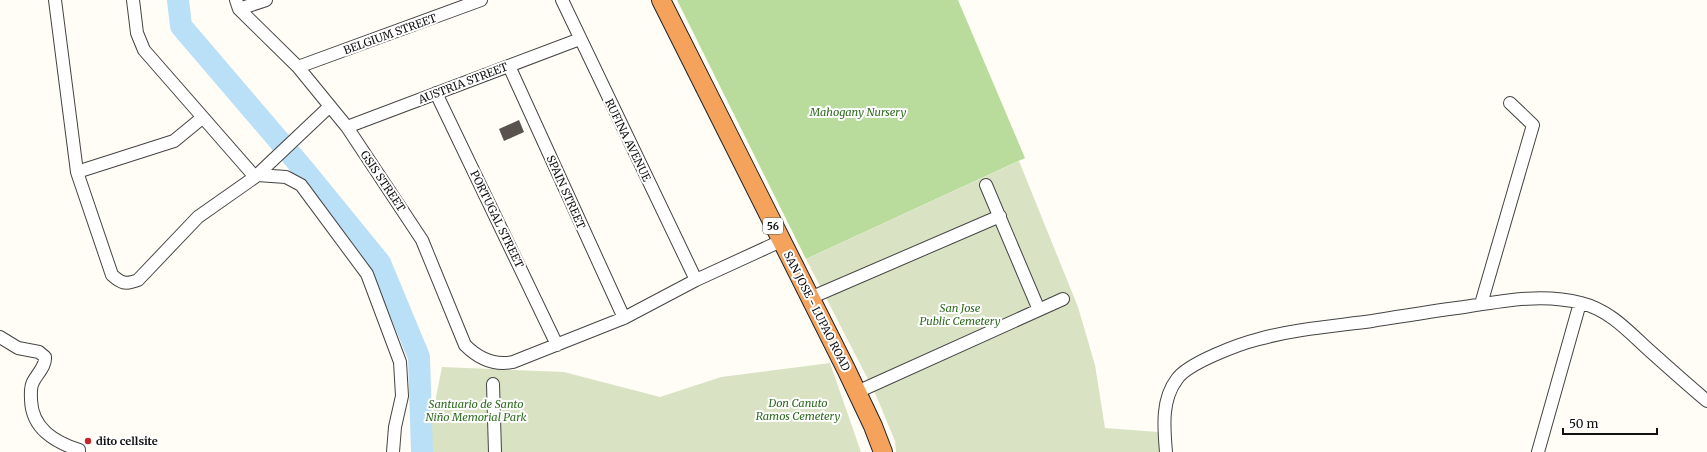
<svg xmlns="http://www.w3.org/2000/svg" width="1707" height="452" viewBox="0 0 1707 452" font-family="Merriweather,serif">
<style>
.forest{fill:#b9dc9c}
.cemetery{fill:#d9e3c4}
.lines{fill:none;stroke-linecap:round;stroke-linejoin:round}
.river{stroke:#b9e0f7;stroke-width:22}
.building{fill:#5a524d}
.minor-casing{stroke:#444;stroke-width:14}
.highway-casing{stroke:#222;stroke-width:20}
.minor{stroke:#fff;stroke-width:12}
.highway{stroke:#f5a25d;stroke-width:18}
.poi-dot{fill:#c4262e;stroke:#fff;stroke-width:1.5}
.labels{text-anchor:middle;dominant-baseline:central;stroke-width:4;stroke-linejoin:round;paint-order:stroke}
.shield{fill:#fff;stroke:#585858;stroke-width:1}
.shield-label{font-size:10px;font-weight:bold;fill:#111}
.street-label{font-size:11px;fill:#111;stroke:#fff}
.park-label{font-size:11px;font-style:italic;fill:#2f6b1f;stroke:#fff}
.poi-label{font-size:11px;font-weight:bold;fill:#111;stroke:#fff;text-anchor:start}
</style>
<rect width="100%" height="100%" fill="#fffdf5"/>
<!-- forest -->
<path class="forest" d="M 677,0 L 958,0 L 1025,158 L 806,259 Z"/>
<!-- cemetery -->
<path class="cemetery" d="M 1019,161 L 1078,307 L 1095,365 L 1105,428 L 1158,432 L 1160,452 L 896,452 L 895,441 L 875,393 L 806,259 Z
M 830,363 L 861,452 L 425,452 L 442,367 L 564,372 L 660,397 L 721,377 Z"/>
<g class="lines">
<!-- river -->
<path class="river" d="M 178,0 L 181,26 L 305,171 L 380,263 L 419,357 L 422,452"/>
</g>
<!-- building -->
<path class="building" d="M 519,120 L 524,132 L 504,141 L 499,129 Z"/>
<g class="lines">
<!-- minor casing -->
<g class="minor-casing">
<path id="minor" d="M 55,0 L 77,172 L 112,275 C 121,283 125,285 138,280 L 198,217 L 255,177 L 330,106
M 133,0 L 137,33 L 144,50 L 255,177
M 236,0 L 239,9 L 298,67 L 347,127 L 422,240 L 465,345 C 478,358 494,366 513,362 L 624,318 L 696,280 L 781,241
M 562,0 L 696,280
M 239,9 L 266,0
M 509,66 L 624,318
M 298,67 L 481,0
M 436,93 L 557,345
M 347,127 L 580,39
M 77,172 L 174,141 L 202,118
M 257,175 L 286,177 L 301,185 L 367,274 L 400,362 L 402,396 L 395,427 L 393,452
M 986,185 L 1039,310
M 810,298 L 1000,216
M 1481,304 L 1533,125 L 1510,103
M 0,337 L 18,348 L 39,352 L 45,357 C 46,366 37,374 33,382 C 30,388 31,394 31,400 C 32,429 55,442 79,450 L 79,452
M 493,384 L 495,452
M 857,392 L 1063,299
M 1166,452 C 1164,428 1161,400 1177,379 C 1188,363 1239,344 1259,339 C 1295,329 1335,326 1372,321 C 1403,316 1433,311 1464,307 C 1502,301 1542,293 1581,303 C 1610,310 1629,332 1650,351 C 1669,368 1688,385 1707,401
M 1538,452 L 1580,303"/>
</g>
<!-- highway casing -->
<g class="highway-casing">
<path id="highway" d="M 661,0 L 846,369 L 873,426 L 883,452"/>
</g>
<!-- minor -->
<use href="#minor" class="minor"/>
<!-- highway -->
<use href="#highway" class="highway"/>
</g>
<!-- markers -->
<circle class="poi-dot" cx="88" cy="441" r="4"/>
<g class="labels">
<!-- shield labels -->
<rect class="shield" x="763" y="218" width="20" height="16" rx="3"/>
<g class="shield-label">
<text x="773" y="226">56</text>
</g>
<!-- street labels -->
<g class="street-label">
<text transform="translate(390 34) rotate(-20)">BELGIUM STREET</text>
<text transform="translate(463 83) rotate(-21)">AUSTRIA STREET</text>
<text transform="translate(628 140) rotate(64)">RUFINA AVENUE</text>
<text transform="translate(383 181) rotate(56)">GSIS STREET</text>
<text transform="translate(566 192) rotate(66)">SPAIN STREET</text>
<text transform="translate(497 219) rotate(64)">PORTUGAL STREET</text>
<text transform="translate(817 311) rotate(63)">SAN JOSE - LUPAO ROAD</text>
</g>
<!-- park labels -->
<g class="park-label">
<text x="858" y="112">Mahogany Nursery</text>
<text x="960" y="308">San Jose<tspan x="960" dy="13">Public Cemetery</tspan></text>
<text x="798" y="403">Don Canuto<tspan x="798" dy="13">Ramos Cemetery</tspan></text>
<text x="476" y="404">Santuario de Santo<tspan x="476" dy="13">Niño Memorial Park</tspan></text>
</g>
<!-- poi labels -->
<g class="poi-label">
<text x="96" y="441">dito cellsite</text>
</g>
</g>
<!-- scale -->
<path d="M1563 428v6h94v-6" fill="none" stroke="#111111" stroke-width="2"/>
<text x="1569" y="428" font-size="12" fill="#111111" stroke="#ffffff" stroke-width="3" paint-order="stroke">50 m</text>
</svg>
